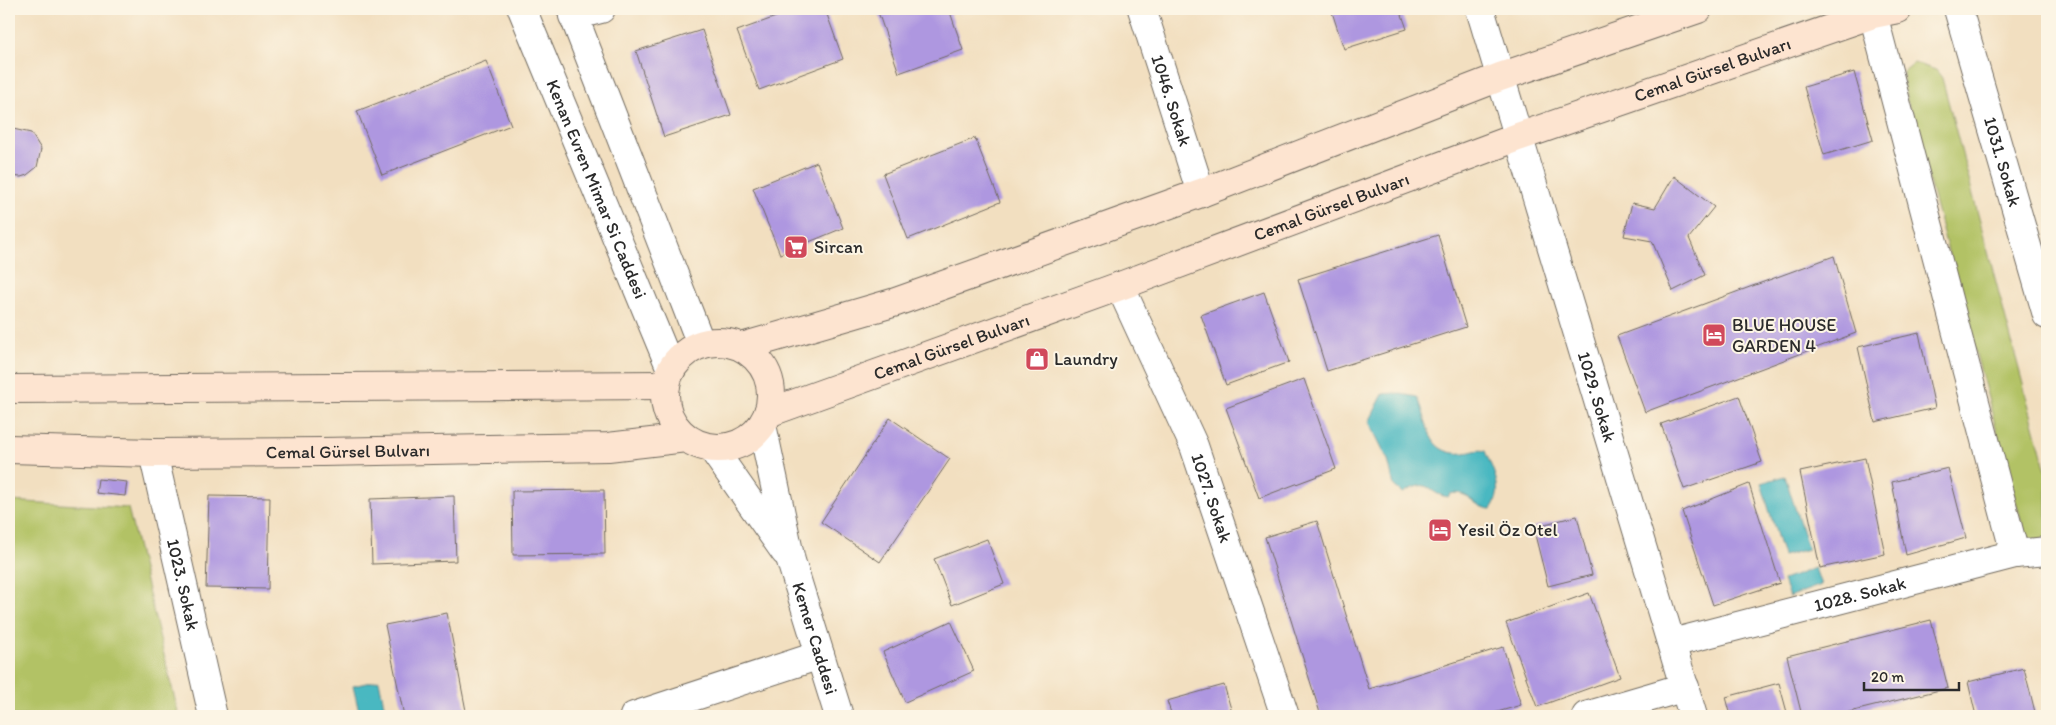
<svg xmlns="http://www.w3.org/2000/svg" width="2056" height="725" viewBox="0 0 2056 725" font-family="Itim,sans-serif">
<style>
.green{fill:#b2c265;stroke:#6e7648}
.water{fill:#49b8c1;stroke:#3a7276}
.building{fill:#ae97e0}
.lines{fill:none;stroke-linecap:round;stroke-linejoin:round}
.minor-casing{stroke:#716a5f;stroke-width:30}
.tertiary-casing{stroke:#716a5f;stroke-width:30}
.secondary-casing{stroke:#716a5f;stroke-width:30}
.minor{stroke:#fff;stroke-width:28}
.tertiary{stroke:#fff;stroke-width:28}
.secondary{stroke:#fde4d0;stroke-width:28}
.labels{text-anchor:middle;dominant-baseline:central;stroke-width:4;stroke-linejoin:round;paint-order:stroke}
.street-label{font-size:18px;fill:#2b2b2b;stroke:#fcf5e5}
.poi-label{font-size:18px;fill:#2b2b2b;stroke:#fcf5e5;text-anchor:start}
</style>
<rect width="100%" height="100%" fill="#fcf5e5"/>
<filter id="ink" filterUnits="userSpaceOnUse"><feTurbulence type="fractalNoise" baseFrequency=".02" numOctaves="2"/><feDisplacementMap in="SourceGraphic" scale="10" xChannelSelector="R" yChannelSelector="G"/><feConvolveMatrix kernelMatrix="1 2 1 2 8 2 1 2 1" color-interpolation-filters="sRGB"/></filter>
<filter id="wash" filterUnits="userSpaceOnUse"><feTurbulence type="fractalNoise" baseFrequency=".0096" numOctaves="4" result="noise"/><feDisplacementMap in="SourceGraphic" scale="20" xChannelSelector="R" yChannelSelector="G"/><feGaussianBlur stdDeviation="1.12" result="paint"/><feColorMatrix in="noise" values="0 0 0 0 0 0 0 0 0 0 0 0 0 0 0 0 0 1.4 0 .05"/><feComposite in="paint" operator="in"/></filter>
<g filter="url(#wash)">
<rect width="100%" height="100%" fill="#f2dfc0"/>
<!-- green -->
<path class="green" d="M 1914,63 L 1936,70 L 1942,78 L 2047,475 L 2047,539 L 2027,542 L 1904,89 L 1903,72 Z
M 9,501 L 128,508 L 179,716 L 9,716 Z"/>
<!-- water -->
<path class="water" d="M 1395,393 L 1417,397 C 1429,418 1424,449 1454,453 C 1468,455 1476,448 1485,451 C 1493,471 1505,490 1491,509 C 1472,508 1470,489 1450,494 L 1448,497 C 1424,493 1432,476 1403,493 L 1394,486 L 1388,460 L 1369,422 L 1383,394 Z
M 1785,476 L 1808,549 L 1783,556 L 1761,483 Z
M 1815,568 L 1821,585 L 1789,597 L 1783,580 Z
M 379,680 L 386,715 L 360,716 L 353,686 Z"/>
<g id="blocks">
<!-- building -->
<path class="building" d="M 798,9 L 825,9 L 843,59 L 759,90 L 737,31 Z
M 877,9 L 949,9 L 963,50 L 899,73 Z
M 1331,9 L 1400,9 L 1407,29 L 1344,49 Z
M 702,30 L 731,115 L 664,137 L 636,51 Z
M 486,61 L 511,125 L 382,175 L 357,111 Z
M 1854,72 L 1873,140 L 1824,155 L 1804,87 Z
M 13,129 L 31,133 L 41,149 L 37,167 L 27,175 L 21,177 L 9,176 L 9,131 Z
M 975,138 L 1000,202 L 908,239 L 883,174 Z
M 817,162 L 843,228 L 780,254 L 753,188 Z
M 1674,176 L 1714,207 L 1689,238 L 1705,275 L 1673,291 L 1652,241 L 1624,236 L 1632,203 L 1655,208 Z
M 1438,235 L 1466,327 L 1327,371 L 1298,279 Z
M 1834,256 L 1856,333 L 1645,412 L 1617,336 Z
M 1264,292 L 1289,362 L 1226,385 L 1201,315 Z
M 1919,333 L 1935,408 L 1875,422 L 1858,347 Z
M 1304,379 L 1336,469 L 1259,498 L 1226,408 Z
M 1739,396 L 1762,462 L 1684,489 L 1661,424 Z
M 890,418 L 950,459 L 880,562 L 821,522 Z
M 1865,458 L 1885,554 L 1820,568 L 1800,472 Z
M 1948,468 L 1966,538 L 1906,555 L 1892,482 Z
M 98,479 L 127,482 L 125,496 L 96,493 Z
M 1749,484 L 1780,583 L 1713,605 L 1682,511 Z
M 604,490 L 605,554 L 513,555 L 512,491 Z
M 209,496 L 270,497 L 268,589 L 206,588 Z
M 454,496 L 456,561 L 372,564 L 370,499 Z
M 1577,516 L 1592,575 L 1548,586 L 1533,527 Z
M 1317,521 L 1369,689 L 1503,647 L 1521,705 L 1484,716 L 1321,716 L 1265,537 Z
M 987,539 L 1004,584 L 952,605 L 934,559 Z
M 1589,593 L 1620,677 L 1537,707 L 1506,623 Z
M 447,613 L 467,716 L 404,716 L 385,625 Z
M 1931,620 L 1948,688 L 1833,716 L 1802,716 L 1787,656 Z
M 951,621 L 974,671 L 905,702 L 883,652 Z
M 2024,668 L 2036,716 L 1976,716 L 1968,682 Z
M 1779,683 L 1788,716 L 1731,716 L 1726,697 Z
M 1224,685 L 1233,716 L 1172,716 L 1167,701 Z"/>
</g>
</g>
<g filter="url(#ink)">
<use href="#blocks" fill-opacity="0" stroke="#716a5f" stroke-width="1"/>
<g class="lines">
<!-- minor casing -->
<g class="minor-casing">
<g id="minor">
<path id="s1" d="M 1142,9 L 1201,193"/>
<path id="s2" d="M 1480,9 L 1693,716"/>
<path id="s3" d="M 1958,9 L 2047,315"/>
<path d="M 1873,14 L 2015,554"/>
<path d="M 573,16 L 601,9"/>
<path id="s4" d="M 1120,286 L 1194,446 L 1285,716"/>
<path id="s5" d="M 153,453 L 213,716"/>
<path id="s6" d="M 1672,643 L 2015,554 L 2047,551"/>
<path d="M 634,716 L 820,655"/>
<path d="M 1586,716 L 1685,687"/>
</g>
</g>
<!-- tertiary casing -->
<g class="tertiary-casing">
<g id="tertiary">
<path id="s7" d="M 522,9 L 671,369"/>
<path d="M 571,9 L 701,344"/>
<path id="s8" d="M 762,425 L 791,561 L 839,716"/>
<path d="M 712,448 L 785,552"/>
</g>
</g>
<!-- secondary casing -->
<g class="secondary-casing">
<g id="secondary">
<circle cx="718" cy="395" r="53"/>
<path d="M 742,347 L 896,302 L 1201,193 L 1500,77 L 1698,9"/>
<path d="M 9,389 L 666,385"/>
<path id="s9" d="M 768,413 L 1120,286 L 1518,137 L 1873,14 L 1898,9"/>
<path id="s10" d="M 9,449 L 153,453 L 322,452 L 608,447 L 686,438"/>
</g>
</g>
<!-- minor -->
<use href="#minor" class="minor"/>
<!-- tertiary -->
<use href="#tertiary" class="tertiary"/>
<!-- secondary -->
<use href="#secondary" class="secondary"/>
</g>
</g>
<!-- icons -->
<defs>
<g id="supermarket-square" transform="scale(1.25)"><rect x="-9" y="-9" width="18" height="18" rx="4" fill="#d1495b" stroke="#fcf5e5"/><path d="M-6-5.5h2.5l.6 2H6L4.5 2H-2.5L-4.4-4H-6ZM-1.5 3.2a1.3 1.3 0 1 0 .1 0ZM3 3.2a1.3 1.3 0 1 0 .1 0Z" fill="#fff"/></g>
<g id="hotel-square" transform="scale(1.25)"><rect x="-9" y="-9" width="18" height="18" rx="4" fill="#d1495b" stroke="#fcf5e5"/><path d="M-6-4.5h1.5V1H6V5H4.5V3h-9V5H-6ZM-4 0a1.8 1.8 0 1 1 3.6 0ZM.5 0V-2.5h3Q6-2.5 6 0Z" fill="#fff"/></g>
<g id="shop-square" transform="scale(1.25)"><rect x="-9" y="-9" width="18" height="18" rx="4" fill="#d1495b" stroke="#fcf5e5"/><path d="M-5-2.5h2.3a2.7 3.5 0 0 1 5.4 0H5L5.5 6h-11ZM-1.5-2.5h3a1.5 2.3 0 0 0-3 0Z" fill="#fff"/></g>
</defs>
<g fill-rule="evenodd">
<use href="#supermarket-square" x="796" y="247"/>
<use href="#hotel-square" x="1714" y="335"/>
<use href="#shop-square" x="1037" y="359"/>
<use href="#hotel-square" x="1440" y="530"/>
</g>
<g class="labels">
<!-- street labels -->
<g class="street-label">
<text stroke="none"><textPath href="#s9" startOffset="1005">Cemal Gürsel Bulvarı</textPath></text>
<text stroke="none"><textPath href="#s1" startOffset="96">1046. Sokak</textPath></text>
<text stroke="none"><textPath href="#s3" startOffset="159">1031. Sokak</textPath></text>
<text stroke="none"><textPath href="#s7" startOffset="195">Kenan Evren Mimar Si Caddesi</textPath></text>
<text stroke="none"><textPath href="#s9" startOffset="600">Cemal Gürsel Bulvarı</textPath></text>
<text stroke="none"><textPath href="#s9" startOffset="195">Cemal Gürsel Bulvarı</textPath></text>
<text stroke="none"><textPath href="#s2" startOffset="405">1029. Sokak</textPath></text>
<text stroke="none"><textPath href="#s10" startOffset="339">Cemal Gürsel Bulvarı</textPath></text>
<text stroke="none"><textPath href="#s4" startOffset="231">1027. Sokak</textPath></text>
<text stroke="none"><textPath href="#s5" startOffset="135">1023. Sokak</textPath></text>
<text stroke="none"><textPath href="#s6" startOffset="194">1028. Sokak</textPath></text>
<text stroke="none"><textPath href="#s8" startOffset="220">Kemer Caddesi</textPath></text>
</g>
<!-- poi labels -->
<g class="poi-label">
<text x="814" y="247">Sircan</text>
<text x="1732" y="325">BLUE HOUSE<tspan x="1732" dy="21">GARDEN 4</tspan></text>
<text x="1054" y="359">Laundry</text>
<text x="1458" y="530">Yesil Öz Otel</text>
</g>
</g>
<!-- margin -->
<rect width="2056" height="725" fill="none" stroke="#fcf5e5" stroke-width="30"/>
<!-- scale -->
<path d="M1864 682v8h95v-8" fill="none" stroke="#2b2b2b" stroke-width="2.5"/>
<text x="1871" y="682" font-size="15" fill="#2b2b2b" stroke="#fcf5e5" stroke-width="4" paint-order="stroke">20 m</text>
</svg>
